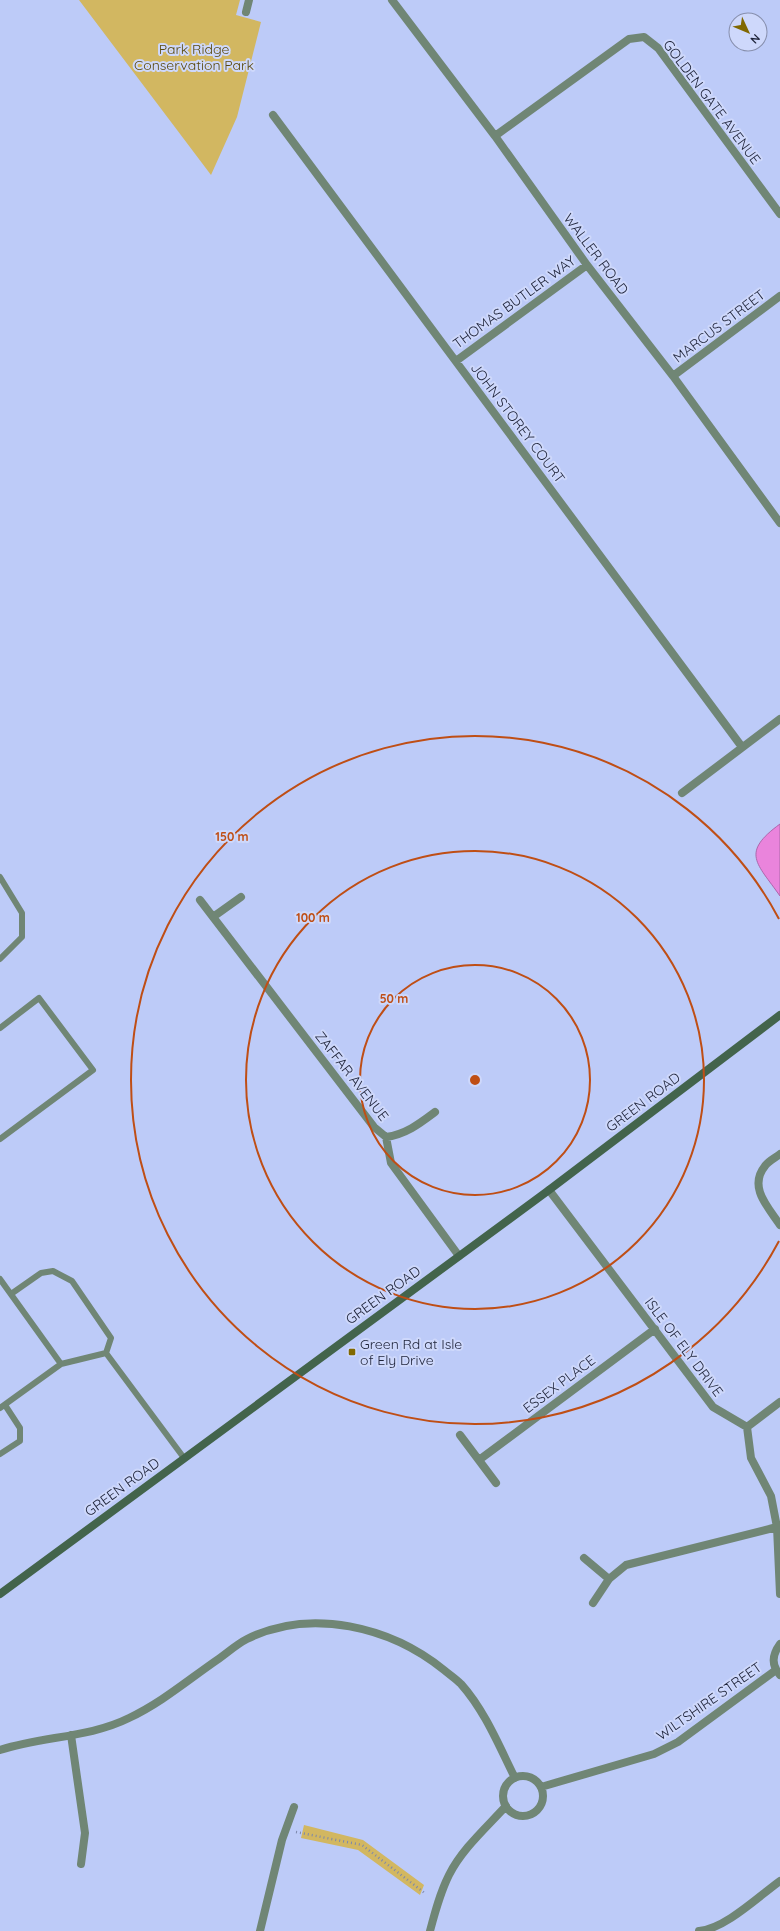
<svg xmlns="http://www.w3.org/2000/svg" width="780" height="1931" viewBox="0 0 780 1931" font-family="Quicksand,sans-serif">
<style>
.green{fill:#d2b761}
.water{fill:#ea84dc;stroke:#ac67ab}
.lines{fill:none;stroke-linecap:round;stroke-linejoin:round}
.path{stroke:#7d88ab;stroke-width:2.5;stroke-dasharray:1 3;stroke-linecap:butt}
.lane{stroke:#708675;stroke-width:6}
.street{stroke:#708675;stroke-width:8}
.secondary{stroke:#43644c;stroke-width:8}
.ring{fill:none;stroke:#bf4e15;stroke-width:2}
.poi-dot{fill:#816800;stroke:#ced8fb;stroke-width:1.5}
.labels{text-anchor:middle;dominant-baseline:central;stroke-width:4;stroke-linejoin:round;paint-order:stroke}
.park-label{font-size:14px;fill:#5a490d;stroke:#ced8fb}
.street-label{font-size:14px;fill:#1d2238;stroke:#ced8fb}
.poi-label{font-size:14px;fill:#1d2238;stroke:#ced8fb;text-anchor:start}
.centre{fill:#bf4e15;stroke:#ced8fb;stroke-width:2}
.ring-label{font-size:12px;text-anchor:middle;font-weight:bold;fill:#bf4e15;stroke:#ced8fb;stroke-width:4;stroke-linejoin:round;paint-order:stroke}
</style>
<rect width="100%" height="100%" fill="#bdcbf8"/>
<!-- green -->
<path class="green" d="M 79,0 L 240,0 L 236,15 L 261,22 L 237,117 L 211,175 Z
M 304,1825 L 363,1840 L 424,1885 L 420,1895 L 358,1850 L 301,1838 Z"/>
<!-- water -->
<path class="water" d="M 780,824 L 780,896 C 757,863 740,853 780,824 Z"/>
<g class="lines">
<!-- path -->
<path class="path" d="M 296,1832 L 362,1845 L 426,1894"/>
<!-- lane -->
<path class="lane" d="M 0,877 L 22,913 L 22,937 L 0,959
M 0,1028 L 39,998 L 93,1070 L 0,1139
M 0,1279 L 61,1364
M 106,1353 L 184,1458
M 0,1408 L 61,1364 L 106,1353 L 111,1338 L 72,1281 L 53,1271 L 41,1273 L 11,1294
M 0,1454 L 20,1441 L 20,1428 L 5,1405"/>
<!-- street -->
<path class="street" d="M 392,0 L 495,136 L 587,265 L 673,376 L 780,523
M 246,12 L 249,0
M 273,115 L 742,747
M 495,136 L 629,39 L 644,37 L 658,48 L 780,214
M 456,361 L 587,265
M 673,376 L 780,296
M 682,793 L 780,719
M 200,900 L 374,1127 L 386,1137 L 391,1163 L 459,1256
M 213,917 L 241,897
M 386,1137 C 406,1134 419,1124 435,1112
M 780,1154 C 775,1158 768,1161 765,1166 C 748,1187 768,1207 780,1225
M 549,1190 L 713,1407 L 747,1427 L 751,1458 L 771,1496 L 777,1527 L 780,1594
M 747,1427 L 780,1402
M 460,1435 L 496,1483
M 479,1460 L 655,1329
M 584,1558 L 609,1579 L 593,1603
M 609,1579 L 626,1565 L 777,1527
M 780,1644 C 772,1655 771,1665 780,1675
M 71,1735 L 85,1833 L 81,1864
M 0,1750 C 42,1736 89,1738 129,1718 C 161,1703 188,1680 217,1660 C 227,1653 237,1644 247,1639 C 311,1607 391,1627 444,1670 C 450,1675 456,1679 461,1684 C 485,1711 499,1746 515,1778
M503 1796a20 20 0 1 1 40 0a20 20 0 1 1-40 0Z
M 541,1787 L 654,1754 L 678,1742 L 776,1670
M 260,1931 L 282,1840 L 294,1807
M 430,1931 C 435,1912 440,1893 449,1875 C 462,1849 486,1828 506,1806
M 699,1931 C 725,1929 759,1896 780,1881"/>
<!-- secondary -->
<path class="secondary" d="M 0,1594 L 549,1190 L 780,1015"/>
</g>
<!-- distance rings -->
<g class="ring">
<circle cx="475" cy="1080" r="115"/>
<circle cx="475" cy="1080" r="229"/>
<path d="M779 1241A344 344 0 1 1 779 919"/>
</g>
<!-- markers -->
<rect class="poi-dot" x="348" y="1348" width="8" height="8" rx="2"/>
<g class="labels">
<!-- park labels -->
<g class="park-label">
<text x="194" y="49">Park Ridge<tspan x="194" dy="16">Conservation Park</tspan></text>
</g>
<!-- street labels -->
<g class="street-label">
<text transform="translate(712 102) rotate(53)">GOLDEN GATE AVENUE</text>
<text transform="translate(596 254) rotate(53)">WALLER ROAD</text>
<text transform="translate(514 302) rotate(-36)">THOMAS BUTLER WAY</text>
<text transform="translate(719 326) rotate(-37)">MARCUS STREET</text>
<text transform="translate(518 423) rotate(53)">JOHN STOREY COURT</text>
<text transform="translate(352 1076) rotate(52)">ZAFFAR AVENUE</text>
<text transform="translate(643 1102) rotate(-37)">GREEN ROAD</text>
<text transform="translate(383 1295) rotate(-36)">GREEN ROAD</text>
<text transform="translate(684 1347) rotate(53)">ISLE OF ELY DRIVE</text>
<text transform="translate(559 1384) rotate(-37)">ESSEX PLACE</text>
<text transform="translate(122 1487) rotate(-36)">GREEN ROAD</text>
<text transform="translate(709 1701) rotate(-35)">WILTSHIRE STREET</text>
</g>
<!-- poi labels -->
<g class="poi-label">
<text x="360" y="1344">Green Rd at Isle<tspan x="360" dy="16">of Ely Drive</tspan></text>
</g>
</g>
<circle cx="475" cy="1080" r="6" class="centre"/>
<g class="ring-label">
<text x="232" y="841">150 m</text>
<text x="313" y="922">100 m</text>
<text x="394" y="1003">50 m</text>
</g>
<!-- north arrow -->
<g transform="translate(748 32) rotate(134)"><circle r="19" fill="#ced8fb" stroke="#878fad"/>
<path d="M0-3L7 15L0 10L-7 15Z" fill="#816800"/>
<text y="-6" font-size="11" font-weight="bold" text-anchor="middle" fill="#1d2238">N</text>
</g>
</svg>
